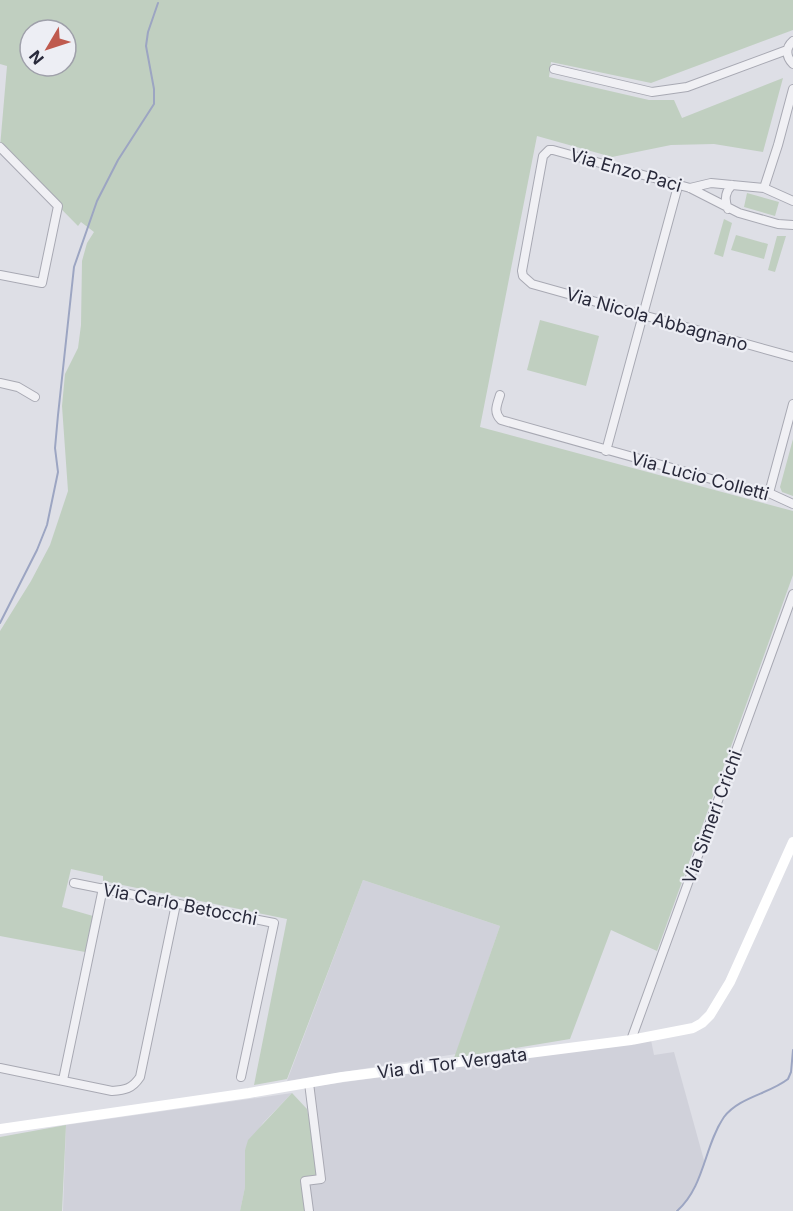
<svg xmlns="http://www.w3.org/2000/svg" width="793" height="1211" viewBox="0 0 793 1211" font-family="Inter,sans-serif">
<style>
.built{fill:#d0d1da}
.green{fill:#c0cfc0;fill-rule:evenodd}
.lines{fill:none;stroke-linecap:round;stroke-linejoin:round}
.stream{stroke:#9ca5c2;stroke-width:2}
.minor-casing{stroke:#a8a9b3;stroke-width:10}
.minor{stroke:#f0f0f4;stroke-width:8}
.secondary{stroke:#fff;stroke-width:10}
.labels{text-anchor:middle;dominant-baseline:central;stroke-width:4.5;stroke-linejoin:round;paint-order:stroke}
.street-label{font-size:18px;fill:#292a3b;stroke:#edeef4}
</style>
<rect width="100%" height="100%" fill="#dedfe6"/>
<!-- built -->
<path class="built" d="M 363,880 L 500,926 L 456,1054 L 287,1081 Z
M 651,1040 L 654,1055 L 674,1052 L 705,1164 L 688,1200 L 675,1211 L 309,1211 L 305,1181 L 320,1179 L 309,1087 Z
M 292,1093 L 263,1123 L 245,1150 L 245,1187 L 240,1211 L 63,1211 L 66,1125 Z"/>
<!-- green -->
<path class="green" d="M 0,0 L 793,0 L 793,30 L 651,83 L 551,62 L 549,77 L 649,100 L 674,100 L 682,118 L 783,78 L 763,152 L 714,144 L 671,145 L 612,157 L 537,136 L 480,427 L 793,511 L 793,575 L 657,951 L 611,930 L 570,1039 L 454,1058 L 500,926 L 363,880 L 287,1079 L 254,1085 L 287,919 L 103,881 L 103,876 L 71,869 L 62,907 L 93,916 L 85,952 L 0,936 L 0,631 L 31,581 L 50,545 L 68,491 L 62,406 L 65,374 L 78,348 L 81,325 L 82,261 L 87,243 L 94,232 L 81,222 L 78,226 L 0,147 L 7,66 L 0,64 ZM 30,30 L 66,30 L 66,66 L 30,66 Z
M 747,193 L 779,202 L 775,216 L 744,207 Z
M 724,219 L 732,223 L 723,257 L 714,254 Z
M 736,235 L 768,244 L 764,259 L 731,250 Z
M 777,236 L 786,236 L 775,272 L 768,270 Z
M 540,320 L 599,336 L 586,386 L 527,370 Z
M 793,439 L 793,496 L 782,492 L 780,487 Z
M 292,1093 L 307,1109 L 321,1179 L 305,1182 L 309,1211 L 240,1211 L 245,1187 L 245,1150 L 248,1140 Z
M 66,1125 L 62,1211 L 0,1211 L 0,1137 Z"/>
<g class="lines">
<!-- stream -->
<path class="stream" d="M 0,623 L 37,550 L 47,525 L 58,472 L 55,448 L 58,415 L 74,267 L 97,201 L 118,160 L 154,104 L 154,89 L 146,46 L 148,32 L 158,3
M 677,1211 C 705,1186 704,1146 724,1117 C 739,1097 769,1094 788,1079 L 791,1072 L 793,1050"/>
<!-- minor casing -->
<g class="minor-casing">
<path id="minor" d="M 793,41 C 785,48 786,57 793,64
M 554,69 L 652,92 L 687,87 L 787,50
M 0,147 L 58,206 L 42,283 L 0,275
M 690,188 L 711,183 L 764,188 L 793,201
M 764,188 L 778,145 L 793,89
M 728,209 C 724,199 725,192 732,185
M 793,225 L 778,224 L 739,213 L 690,188 L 553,150 L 549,150 L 543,156 L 522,271 L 523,276 L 532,284 L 793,357
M 0,383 L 18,387 L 35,397
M 500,395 C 497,405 493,412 501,420 L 761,493 L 769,493 L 793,504
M 606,451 L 678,186
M 769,493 L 793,404
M 74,883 L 274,923 L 241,1077
M 631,1040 L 793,594
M 0,1068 L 112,1091 C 125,1090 132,1089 140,1077 L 176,904
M 63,1080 L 103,888
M 309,1211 L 305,1181 L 321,1179 L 309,1083"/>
</g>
<!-- minor -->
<use href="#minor" class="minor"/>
<!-- secondary -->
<path class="secondary" d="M 0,1129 L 249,1093 L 342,1077 L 631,1040 L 693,1028 L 702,1023 L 710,1015 L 730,982 L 793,842"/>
</g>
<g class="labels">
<!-- street labels -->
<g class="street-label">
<text transform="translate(626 170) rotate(16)">Via Enzo Paci</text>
<text transform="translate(657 319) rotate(16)">Via Nicola Abbagnano</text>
<text transform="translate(700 476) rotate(15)">Via Lucio Colletti</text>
<text transform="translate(712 817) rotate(-70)">Via Simeri Crichi</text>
<text transform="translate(180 904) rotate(11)">Via Carlo Betocchi</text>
<text transform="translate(452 1063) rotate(-7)">Via di Tor Vergata</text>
</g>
</g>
<!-- north arrow -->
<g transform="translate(48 48) rotate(231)"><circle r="28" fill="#edeef4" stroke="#9fa0aa" stroke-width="1.5"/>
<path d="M0-4.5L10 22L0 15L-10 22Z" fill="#bf5a4e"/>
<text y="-9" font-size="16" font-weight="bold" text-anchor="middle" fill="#292a3b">N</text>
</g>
</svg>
